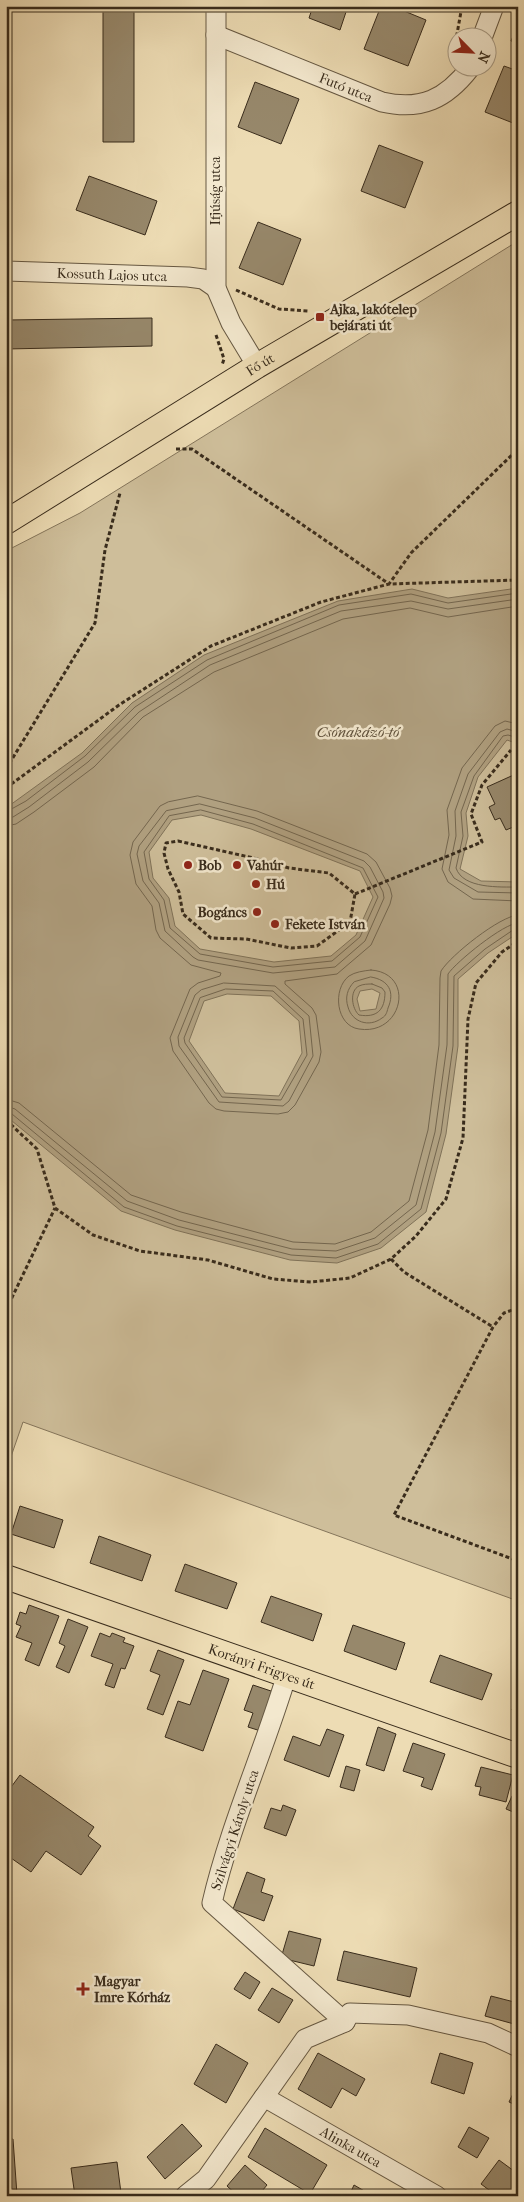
<svg xmlns="http://www.w3.org/2000/svg" width="524" height="2202" viewBox="0 0 524 2202" font-family="'IM FELL French Canon',serif">
<style>
.green{fill:#cebe9a;stroke:#84755b}
.water{fill:#b0a080;stroke:#807258;fill-rule:evenodd}
.lines{fill:none;stroke-linecap:round;stroke-linejoin:round}
.shore{stroke:#74664e;stroke-width:1}
.building{fill:#97886b;stroke:#392c1c}
.minor-casing{stroke:#665842;stroke-width:21}
.major-casing{stroke:#392c1c;stroke-width:26}
.path{stroke:#392c1c;stroke-width:3;stroke-dasharray:4 2.5;stroke-linecap:butt}
.minor{stroke:#f3e8ce;stroke-width:19}
.major{stroke:#eddcb4;stroke-width:24}
.poi-dot{fill:#8f2418;stroke:#f3e8ce;stroke-width:2}
.labels{text-anchor:middle;dominant-baseline:central;stroke-width:5;stroke-linejoin:round;paint-order:stroke}
.street-label{font-size:14px;fill:#392c1c;stroke:#f3e8ce}
.poi-label{font-size:14px;font-weight:bold;fill:#392c1c;stroke:#f3e8ce;text-anchor:start}
.water-label{font-size:15px;font-style:italic;fill:#5d4f3a;stroke:#f3e8ce}
</style>
<rect width="100%" height="100%" fill="#eddcb4"/>
<filter id="stains"><feTurbulence type="fractalNoise" baseFrequency=".004" numOctaves="4"/><feColorMatrix values="0 0 0 0 .2 0 0 0 0 .09 0 0 0 0 .02 0 0 0 .5 -.17"/></filter>
<radialGradient id="worn" r=".72"><stop offset=".6" stop-color="#630" stop-opacity="0"/><stop offset="1" stop-color="#630" stop-opacity=".3"/></radialGradient>
<!-- green -->
<path class="green" d="M 518,241 L 518,1601 L 23,1422 L 6,1471 L 6,551 L 80,513 Z"/>
<!-- water -->
<path class="water" d="M 518,588 L 518,744 L 507,740 L 478,777 L 466,813 L 468,836 L 460,869 L 481,881 L 518,882 L 518,933 L 488,953 L 458,979 L 458,1046 L 446,1134 L 426,1212 L 381,1248 L 337,1263 L 290,1260 L 175,1230 L 121,1211 L 6,1116 L 6,808 L 82,753 L 132,703 L 204,655 L 338,601 L 412,589 L 448,598 ZM 201,815 L 251,829 L 360,871 L 373,897 L 356,935 L 331,956 L 274,962 L 200,949 L 175,926 L 169,898 L 153,878 L 149,852 L 172,820 ZM 372,989 L 380,993 L 376,1009 L 360,1011 L 357,999 L 360,991 ZM 227,994 L 271,996 L 299,1021 L 302,1053 L 279,1096 L 225,1093 L 189,1041 L 204,1001 Z"/>
<g class="lines">
<!-- shore -->
<path class="shore" d="M 518,724 L 505,721 L 495,726 L 462,768 L 447,810 L 449,835 L 442,869 L 448,882 L 473,899 L 518,901
M 518,732 L 507,729 L 500,732 L 468,774 L 455,811 L 456,836 L 449,870 L 454,878 L 478,892 L 518,893
M 518,738 L 508,735 L 503,736 L 474,776 L 461,812 L 463,836 L 456,868 C 463,889 500,887 518,887
M 198,796 L 257,811 L 367,854 L 376,862 L 390,888 L 392,896 L 390,904 L 371,945 L 337,974 L 285,981 L 285,984 L 312,1008 L 316,1015 L 321,1052 L 319,1062 L 295,1105 L 288,1112 L 278,1114 L 224,1111 L 216,1109 L 209,1103 L 173,1051 L 170,1038 L 190,989 L 198,983 L 220,976 L 221,973 L 191,965 L 160,938 L 156,930 L 152,906 L 136,884 L 130,855 L 133,842 L 160,806 L 168,802 Z
M 200,804 L 255,818 L 364,861 L 370,867 L 383,892 L 384,898 L 365,941 L 335,967 L 273,973 L 198,960 L 193,957 L 165,931 L 159,903 L 143,881 L 137,854 L 139,846 L 166,811 Z
M 201,810 L 253,824 L 363,868 L 378,897 L 360,937 L 332,961 L 273,967 L 200,954 L 170,928 L 164,900 L 149,879 L 144,852 L 169,816 Z
M 6,812 L 26,801 L 85,756 L 135,707 L 207,660 L 339,605 L 411,594 L 448,603 L 518,593
M 6,818 L 13,817 L 29,807 L 88,762 L 139,712 L 210,665 L 341,611 L 411,601 L 448,609 L 518,599
M 6,826 L 16,824 L 34,812 L 94,767 L 143,717 L 214,672 L 343,619 L 410,608 L 448,617 L 518,606
M 371,970 C 416,973 403,1036 359,1029 C 336,1026 332,989 349,976 C 355,972 363,971 371,970 Z
M 371,977 C 389,980 395,992 388,1008 C 387,1012 386,1016 382,1018 C 369,1028 352,1022 348,1007 C 345,998 347,989 354,982 Z
M 224,983 L 275,986 L 309,1016 L 313,1056 L 289,1101 L 283,1106 L 219,1102 L 179,1046 L 178,1037 L 195,995 L 201,990 Z
M 372,984 L 382,988 L 385,992 C 385,1010 377,1018 359,1015 C 352,1009 349,991 359,986 C 363,984 368,984 372,984 Z
M 226,989 L 273,991 L 303,1019 L 307,1055 L 281,1100 L 222,1097 L 185,1043 L 184,1038 L 200,998 Z
M 6,1099 L 19,1103 L 131,1195 L 181,1212 L 293,1242 L 335,1244 L 371,1232 L 409,1201 L 428,1130 L 439,1045 L 440,978 L 441,971 C 451,955 500,916 518,915
M 6,1106 L 15,1109 L 127,1201 L 179,1220 L 292,1249 L 336,1251 L 375,1238 L 416,1205 L 435,1132 L 447,1045 L 448,974 C 456,962 504,923 518,923
M 6,1113 L 12,1114 L 124,1207 L 177,1226 L 291,1255 L 336,1258 L 378,1244 L 421,1209 L 441,1133 L 453,1046 L 454,976 L 485,949 L 513,930 L 518,929"/>
</g>
<!-- building -->
<path class="building" d="M 103,6 L 134,6 L 134,142 L 103,142 Z
M 313,6 L 348,6 L 340,30 L 309,18 Z
M 381,6 L 392,6 L 426,20 L 408,66 L 364,49 Z
M 518,24 L 518,43 L 511,41 Z
M 504,66 L 518,71 L 518,125 L 485,112 Z
M 255,82 L 299,99 L 281,144 L 238,127 Z
M 379,145 L 423,162 L 405,208 L 361,191 Z
M 89,176 L 157,201 L 145,235 L 76,210 Z
M 258,222 L 301,239 L 283,285 L 239,268 Z
M 152,318 L 152,346 L 6,349 L 6,320 Z
M 6,420 L 9,420 L 11,448 L 6,449 Z
M 518,773 L 518,825 L 506,830 L 500,818 L 495,820 L 489,807 L 495,804 L 487,787 Z
M 20,1506 L 63,1520 L 54,1548 L 11,1534 Z
M 99,1536 L 151,1555 L 142,1581 L 90,1563 Z
M 185,1564 L 237,1583 L 227,1609 L 175,1591 Z
M 271,1596 L 322,1614 L 313,1641 L 261,1622 Z
M 29,1605 L 59,1616 L 39,1666 L 25,1660 L 32,1643 L 16,1637 L 21,1626 L 16,1624 L 20,1612 L 26,1614 Z
M 68,1619 L 88,1627 L 69,1673 L 56,1667 L 65,1646 L 59,1643 Z
M 353,1625 L 405,1643 L 396,1670 L 344,1651 Z
M 100,1633 L 110,1637 L 112,1633 L 125,1638 L 123,1642 L 134,1646 L 125,1669 L 121,1668 L 114,1688 L 105,1685 L 113,1664 L 91,1656 Z
M 158,1650 L 184,1660 L 163,1715 L 147,1709 L 160,1675 L 150,1671 Z
M 440,1655 L 492,1674 L 482,1700 L 430,1682 Z
M 203,1670 L 229,1679 L 203,1751 L 165,1737 L 178,1701 L 190,1705 Z
M 253,1685 L 277,1693 L 264,1732 L 248,1727 L 253,1713 L 244,1710 Z
M 518,1693 L 518,1712 L 512,1710 Z
M 378,1727 L 396,1734 L 384,1771 L 366,1765 Z
M 327,1729 L 344,1735 L 329,1777 L 284,1760 L 293,1736 L 320,1746 Z
M 413,1743 L 445,1754 L 432,1790 L 421,1786 L 424,1778 L 403,1771 Z
M 346,1766 L 360,1770 L 354,1791 L 340,1787 Z
M 481,1767 L 513,1775 L 506,1802 L 479,1795 L 481,1787 L 475,1786 Z
M 20,1775 L 94,1827 L 88,1836 L 101,1846 L 81,1875 L 46,1851 L 31,1872 L 11,1858 L 6,1865 L 6,1794 Z
M 512,1796 L 518,1798 L 518,1814 L 506,1809 Z
M 283,1805 L 296,1810 L 286,1836 L 264,1828 L 271,1808 L 281,1811 Z
M 247,1872 L 265,1879 L 261,1892 L 273,1896 L 264,1921 L 233,1909 Z
M 289,1931 L 321,1939 L 314,1966 L 281,1958 Z
M 344,1951 L 417,1968 L 410,1997 L 337,1980 Z
M 245,1972 L 260,1982 L 250,1999 L 234,1989 Z
M 272,1988 L 293,2000 L 279,2023 L 258,2010 Z
M 491,1996 L 518,2003 L 514,2024 L 485,2016 Z
M 216,2044 L 248,2063 L 226,2103 L 194,2084 Z
M 318,2053 L 365,2079 L 356,2096 L 342,2088 L 331,2108 L 298,2089 Z
M 440,2053 L 473,2063 L 464,2094 L 431,2083 Z
M 518,2083 L 518,2106 L 509,2102 Z
M 182,2124 L 202,2146 L 165,2179 L 147,2157 Z
M 469,2127 L 489,2138 L 477,2158 L 458,2147 Z
M 265,2128 L 327,2165 L 310,2194 L 248,2157 Z
M 6,2139 L 13,2139 L 17,2195 L 6,2195 Z
M 499,2160 L 518,2174 L 518,2181 L 507,2196 L 497,2196 L 481,2184 Z
M 117,2162 L 121,2193 L 75,2196 L 71,2168 Z
M 245,2165 L 267,2185 L 258,2196 L 238,2196 L 227,2186 Z
M 354,2185 L 373,2196 L 349,2196 Z"/>
<g class="lines">
<!-- minor casing -->
<g class="minor-casing">
<g id="minor">
<path d="M 216,6 L 216,288 L 231,323 L 257,366"/>
<path id="s1" d="M 216,35 L 382,102 C 421,111 446,99 470,68"/>
<path d="M 482,38 L 494,6"/>
<path id="s2" d="M 6,271 L 188,277 L 203,279 L 216,288"/>
<path d="M 287,1674 C 264,1751 230,1825 212,1903 L 345,2022"/>
<path id="s3" d="M 264,2097 L 437,2196"/>
<path d="M 185,2196 L 206,2179 L 305,2039 L 345,2022 L 350,2013 L 408,2015 L 488,2033 L 518,2047"/>
</g>
</g>
<!-- major casing -->
<g class="major-casing">
<g id="major">
<path id="s4" d="M 6,522 L 257,366 L 518,213"/>
<path id="s5" d="M 6,1577 L 518,1756"/>
</g>
</g>
<!-- path -->
<path class="path" d="M 452,62 L 462,6
M 236,290 L 279,309 L 308,311
M 216,335 L 224,359 L 222,365
M 176,449 L 192,449 L 389,584 L 411,553 L 518,449
M 6,769 L 95,623 L 105,550 L 120,493
M 6,788 L 119,705 L 211,646 L 321,602 L 389,584 L 518,580
M 178,841 L 258,859 L 289,868 L 329,873 L 355,894 L 350,922 L 317,946 L 291,948 L 246,939 L 211,938 L 183,914 L 179,892 L 168,869 L 164,853 L 166,843 Z
M 355,894 L 482,842 L 471,814 L 482,785 L 511,750
M 6,1120 L 37,1149 L 55,1208 L 93,1235 L 140,1251 L 208,1260 L 273,1279 L 311,1282 L 350,1278 L 391,1259 L 416,1236 L 446,1199 L 463,1138 L 468,1019 L 476,983 L 502,952 L 518,941
M 391,1259 L 404,1272 L 493,1327
M 518,1308 L 504,1313 L 493,1327 L 394,1515 L 518,1561
M 6,1310 L 55,1208"/>
<!-- minor -->
<use href="#minor" class="minor"/>
<!-- major -->
<use href="#major" class="major"/>
</g>
<!-- markers -->
<g class="poi-dot">
<rect x="315" y="312" width="10" height="10" rx="2.5"/>
<circle cx="188" cy="865" r="5"/>
<circle cx="237" cy="865" r="5"/>
<circle cx="256" cy="884" r="5"/>
<circle cx="257" cy="912" r="5"/>
<circle cx="275" cy="924" r="5"/>
<path d="M80.5 1981.5h5v5h5v5h-5v5h-5v-5h-5v-5h5z"/>
</g>
<g class="labels">
<!-- street labels -->
<g class="street-label">
<text stroke="none"><textPath href="#s1" startOffset="140">Futó utca</textPath></text>
<text transform="translate(215 191) rotate(-90)">Ifjúság utca</text>
<text stroke="none"><textPath href="#s2" startOffset="106">Kossuth Lajos utca</textPath></text>
<text stroke="none"><textPath href="#s4" startOffset="299">Fő út</textPath></text>
<text stroke="none"><textPath href="#s5" startOffset="271">Korányi Frigyes út</textPath></text>
<text transform="translate(235 1830) rotate(-72)">Szilvágyi Károly utca</text>
<text stroke="none"><textPath href="#s3" startOffset="100">Alinka utca</textPath></text>
</g>
<!-- poi labels -->
<g class="poi-label">
<text x="330" y="309">Ajka, lakótelep<tspan x="330" dy="16">bejárati út</tspan></text>
<text x="198" y="865">Bob</text>
<text x="247" y="865">Vahúr</text>
<text x="266" y="884">Hú</text>
<text x="247" y="912" text-anchor="end">Bogáncs</text>
<text x="285" y="924">Fekete István</text>
<text x="94" y="1981">Magyar<tspan x="94" dy="16">Imre Kórház</tspan></text>
</g>
<!-- water labels -->
<g class="water-label">
<text x="358" y="732">Csónakázó-tó</text>
</g>
</g>
<!-- margin -->
<rect width="524" height="2202" fill="none" stroke="#eddcb4" stroke-width="25"/>
<rect x="8" y="8" width="509" height="2187" fill="none" stroke="#392c1c" stroke-width="2.5"/>
<rect x="12" y="12" width="499" height="2177" fill="none" stroke="#392c1c"/>
<!-- north arrow -->
<g transform="translate(472 52) rotate(114)"><circle r="24" fill="#f3e8ce" stroke="#a99d87"/>
<path d="M0-4L9 19L0 12L-9 19Z" fill="#8f2418"/>
<text y="-8" font-size="14" font-weight="bold" text-anchor="middle" fill="#392c1c">N</text>
</g>
<rect width="100%" height="100%" filter="url(#stains)"/>
<rect width="100%" height="100%" fill="url(#worn)"/>
</svg>
